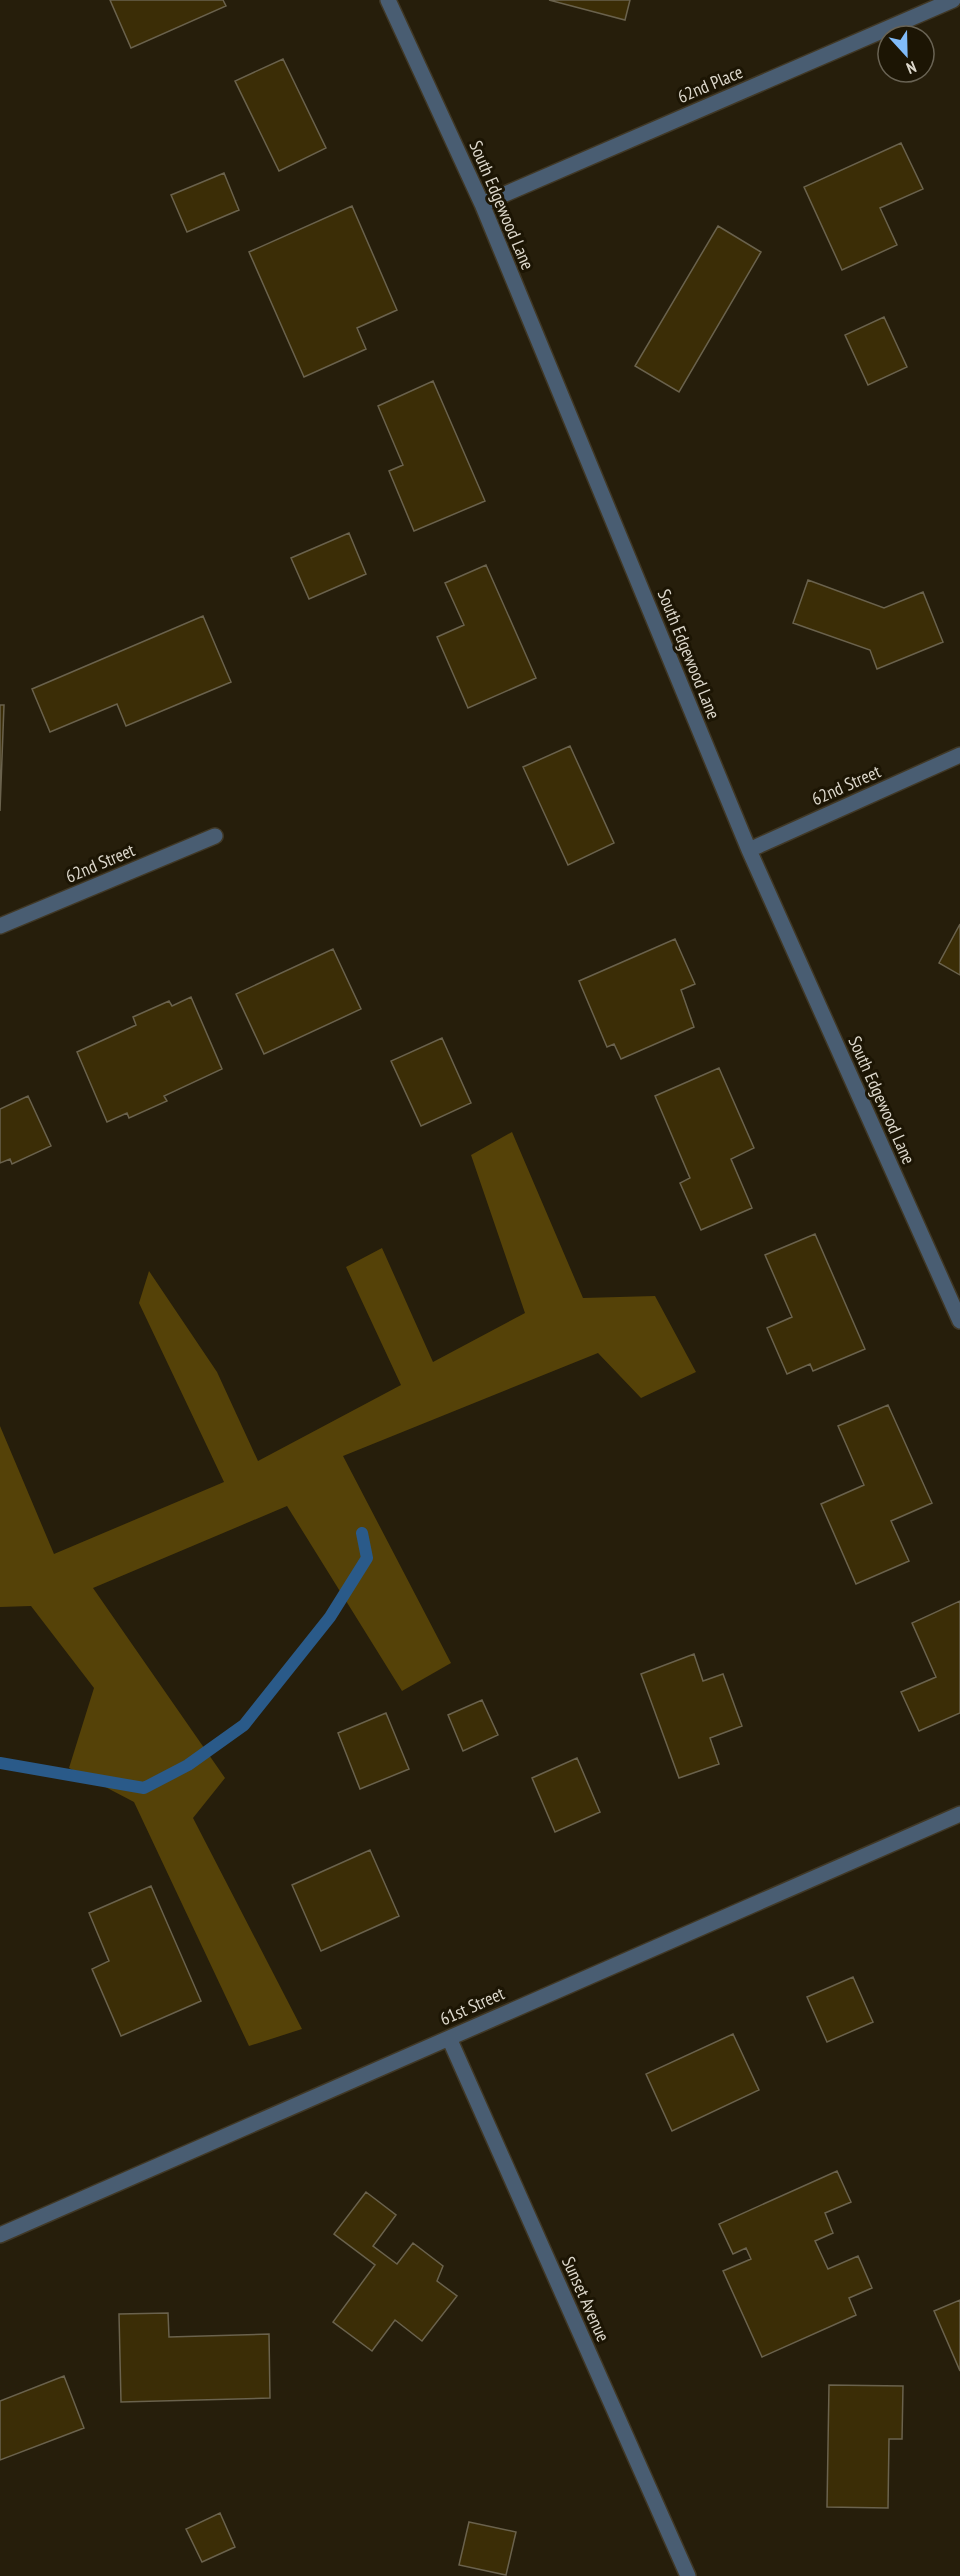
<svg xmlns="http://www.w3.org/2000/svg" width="960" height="2576" viewBox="0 0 960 2576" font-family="'PT Sans Narrow',sans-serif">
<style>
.forest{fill:#554208}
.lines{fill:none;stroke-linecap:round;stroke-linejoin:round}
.stream{stroke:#2a5a89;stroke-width:12}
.building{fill:#3b2d06;stroke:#6a624d;stroke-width:1.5}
.minor-casing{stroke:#403826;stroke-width:18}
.minor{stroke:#495d72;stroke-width:15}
.labels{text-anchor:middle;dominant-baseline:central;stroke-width:6;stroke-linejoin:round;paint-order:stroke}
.street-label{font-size:18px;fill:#ddd8cc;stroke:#1c1504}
</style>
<rect width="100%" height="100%" fill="#261e0b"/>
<!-- forest -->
<path class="forest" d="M 512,1132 L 583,1298 L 655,1296 L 696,1372 L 641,1398 L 598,1353 L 343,1456 L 451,1663 L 402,1691 L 287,1506 L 93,1588 L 225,1778 L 193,1818 L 302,2029 L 249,2046 L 134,1802 L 69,1768 L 94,1688 L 31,1606 L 0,1607 L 0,1426 L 54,1554 L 224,1482 L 139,1303 L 149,1271 L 217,1372 L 258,1461 L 401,1385 L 346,1267 L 382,1248 L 433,1362 L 525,1313 L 471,1155 Z"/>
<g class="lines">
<!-- stream -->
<path class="stream" d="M 0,1763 L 144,1788 L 188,1765 L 244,1725 L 330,1617 L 367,1558 L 362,1533"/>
</g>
<!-- building -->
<path class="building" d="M 110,0 L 223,0 L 226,6 L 131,48 Z
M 549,0 L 630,0 L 625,20 Z
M 283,59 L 326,148 L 279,171 L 235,81 Z
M 901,143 L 923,189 L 880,208 L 897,245 L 842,270 L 804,187 Z
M 224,173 L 239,210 L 187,232 L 171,195 Z
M 352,206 L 397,310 L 357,328 L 366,349 L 304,377 L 249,252 Z
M 718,226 L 761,252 L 679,392 L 635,366 Z
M 884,317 L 907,367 L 868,385 L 845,335 Z
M 433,381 L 485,501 L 414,531 L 389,471 L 403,465 L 378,406 Z
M 349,533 L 366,574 L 309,599 L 291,558 Z
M 486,565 L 536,678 L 468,708 L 437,637 L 464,625 L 445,583 Z
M 808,580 L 884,608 L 923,592 L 943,642 L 877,669 L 870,650 L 793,623 Z
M 203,616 L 231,682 L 126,726 L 117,704 L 50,732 L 32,689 Z
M 0,705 L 4,705 L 0,811 Z
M 570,746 L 614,843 L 568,865 L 523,767 Z
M 960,924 L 960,975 L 939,963 Z
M 675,939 L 695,984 L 681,990 L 694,1027 L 621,1059 L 614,1044 L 607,1047 L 579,981 Z
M 333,949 L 361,1009 L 264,1054 L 236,994 Z
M 191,997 L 222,1069 L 164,1096 L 167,1101 L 129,1118 L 127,1113 L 107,1122 L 77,1052 L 136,1025 L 133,1017 L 169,1001 L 172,1006 Z
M 442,1038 L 471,1103 L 421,1126 L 391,1061 Z
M 719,1068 L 754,1148 L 731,1159 L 752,1208 L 701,1230 L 680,1183 L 690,1178 L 655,1096 Z
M 28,1096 L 51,1146 L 12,1164 L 10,1159 L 0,1163 L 0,1109 Z
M 815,1234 L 865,1349 L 813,1371 L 810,1364 L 787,1374 L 767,1328 L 792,1317 L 765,1255 Z
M 888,1405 L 932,1503 L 891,1521 L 909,1561 L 856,1584 L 821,1504 L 864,1485 L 838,1426 Z
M 960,1601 L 960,1713 L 919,1731 L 901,1692 L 936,1677 L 912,1623 Z
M 694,1654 L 703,1681 L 723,1674 L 742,1726 L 710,1738 L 719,1764 L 679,1778 L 641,1674 Z
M 482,1700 L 498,1735 L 463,1751 L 448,1715 Z
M 386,1713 L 409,1769 L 360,1789 L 338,1733 Z
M 577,1758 L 600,1812 L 555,1832 L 532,1778 Z
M 370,1850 L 399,1916 L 321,1951 L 292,1885 Z
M 151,1886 L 201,2001 L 121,2036 L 92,1969 L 109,1961 L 89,1913 Z
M 853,1977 L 873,2022 L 827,2042 L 807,1997 Z
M 733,2034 L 759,2090 L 672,2131 L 646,2074 Z
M 837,2171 L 851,2202 L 825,2213 L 833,2233 L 815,2241 L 828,2269 L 858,2256 L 872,2288 L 849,2298 L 856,2315 L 762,2357 L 723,2271 L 751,2259 L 746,2248 L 733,2254 L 719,2224 Z
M 366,2192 L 396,2215 L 373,2246 L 397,2264 L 413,2243 L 443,2266 L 437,2281 L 457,2296 L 422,2341 L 395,2320 L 372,2351 L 333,2322 L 375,2265 L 334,2234 Z
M 960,2300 L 960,2371 L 934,2311 Z
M 168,2313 L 169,2337 L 269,2334 L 270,2398 L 121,2402 L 119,2314 Z
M 64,2376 L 84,2428 L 0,2460 L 0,2401 Z
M 829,2385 L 903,2386 L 902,2439 L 889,2439 L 888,2508 L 827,2507 Z
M 220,2513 L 235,2547 L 202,2562 L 186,2529 Z
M 469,2522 L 516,2532 L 506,2575 L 459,2565 Z"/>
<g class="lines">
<!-- minor casing -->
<g class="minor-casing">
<path id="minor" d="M 388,0 L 482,204 L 749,850 L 960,1321
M 482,204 L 953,0
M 749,850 L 960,755
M 0,926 L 215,836
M 449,2038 L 688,2576
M 0,2235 L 960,1814"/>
</g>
<!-- minor -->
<use href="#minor" class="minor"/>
</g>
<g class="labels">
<!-- street labels -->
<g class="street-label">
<text transform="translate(710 84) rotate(-23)">62nd Place</text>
<text transform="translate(502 205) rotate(67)">South Edgewood Lane</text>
<text transform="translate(689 654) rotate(68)">South Edgewood Lane</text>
<text transform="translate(846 785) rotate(-24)">62nd Street</text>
<text transform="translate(100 863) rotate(-23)">62nd Street</text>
<text transform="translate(882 1100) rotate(66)">South Edgewood Lane</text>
<text transform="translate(472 2006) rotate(-24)">61st Street</text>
<text transform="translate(586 2299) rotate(66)">Sunset Avenue</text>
</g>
</g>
<!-- north arrow -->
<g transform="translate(906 54) rotate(158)"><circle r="28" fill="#1c1504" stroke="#696354" stroke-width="1.5"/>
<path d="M0-4.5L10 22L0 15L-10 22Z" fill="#81bcfa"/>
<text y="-9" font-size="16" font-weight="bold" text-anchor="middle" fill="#ddd8cc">N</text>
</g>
</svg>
